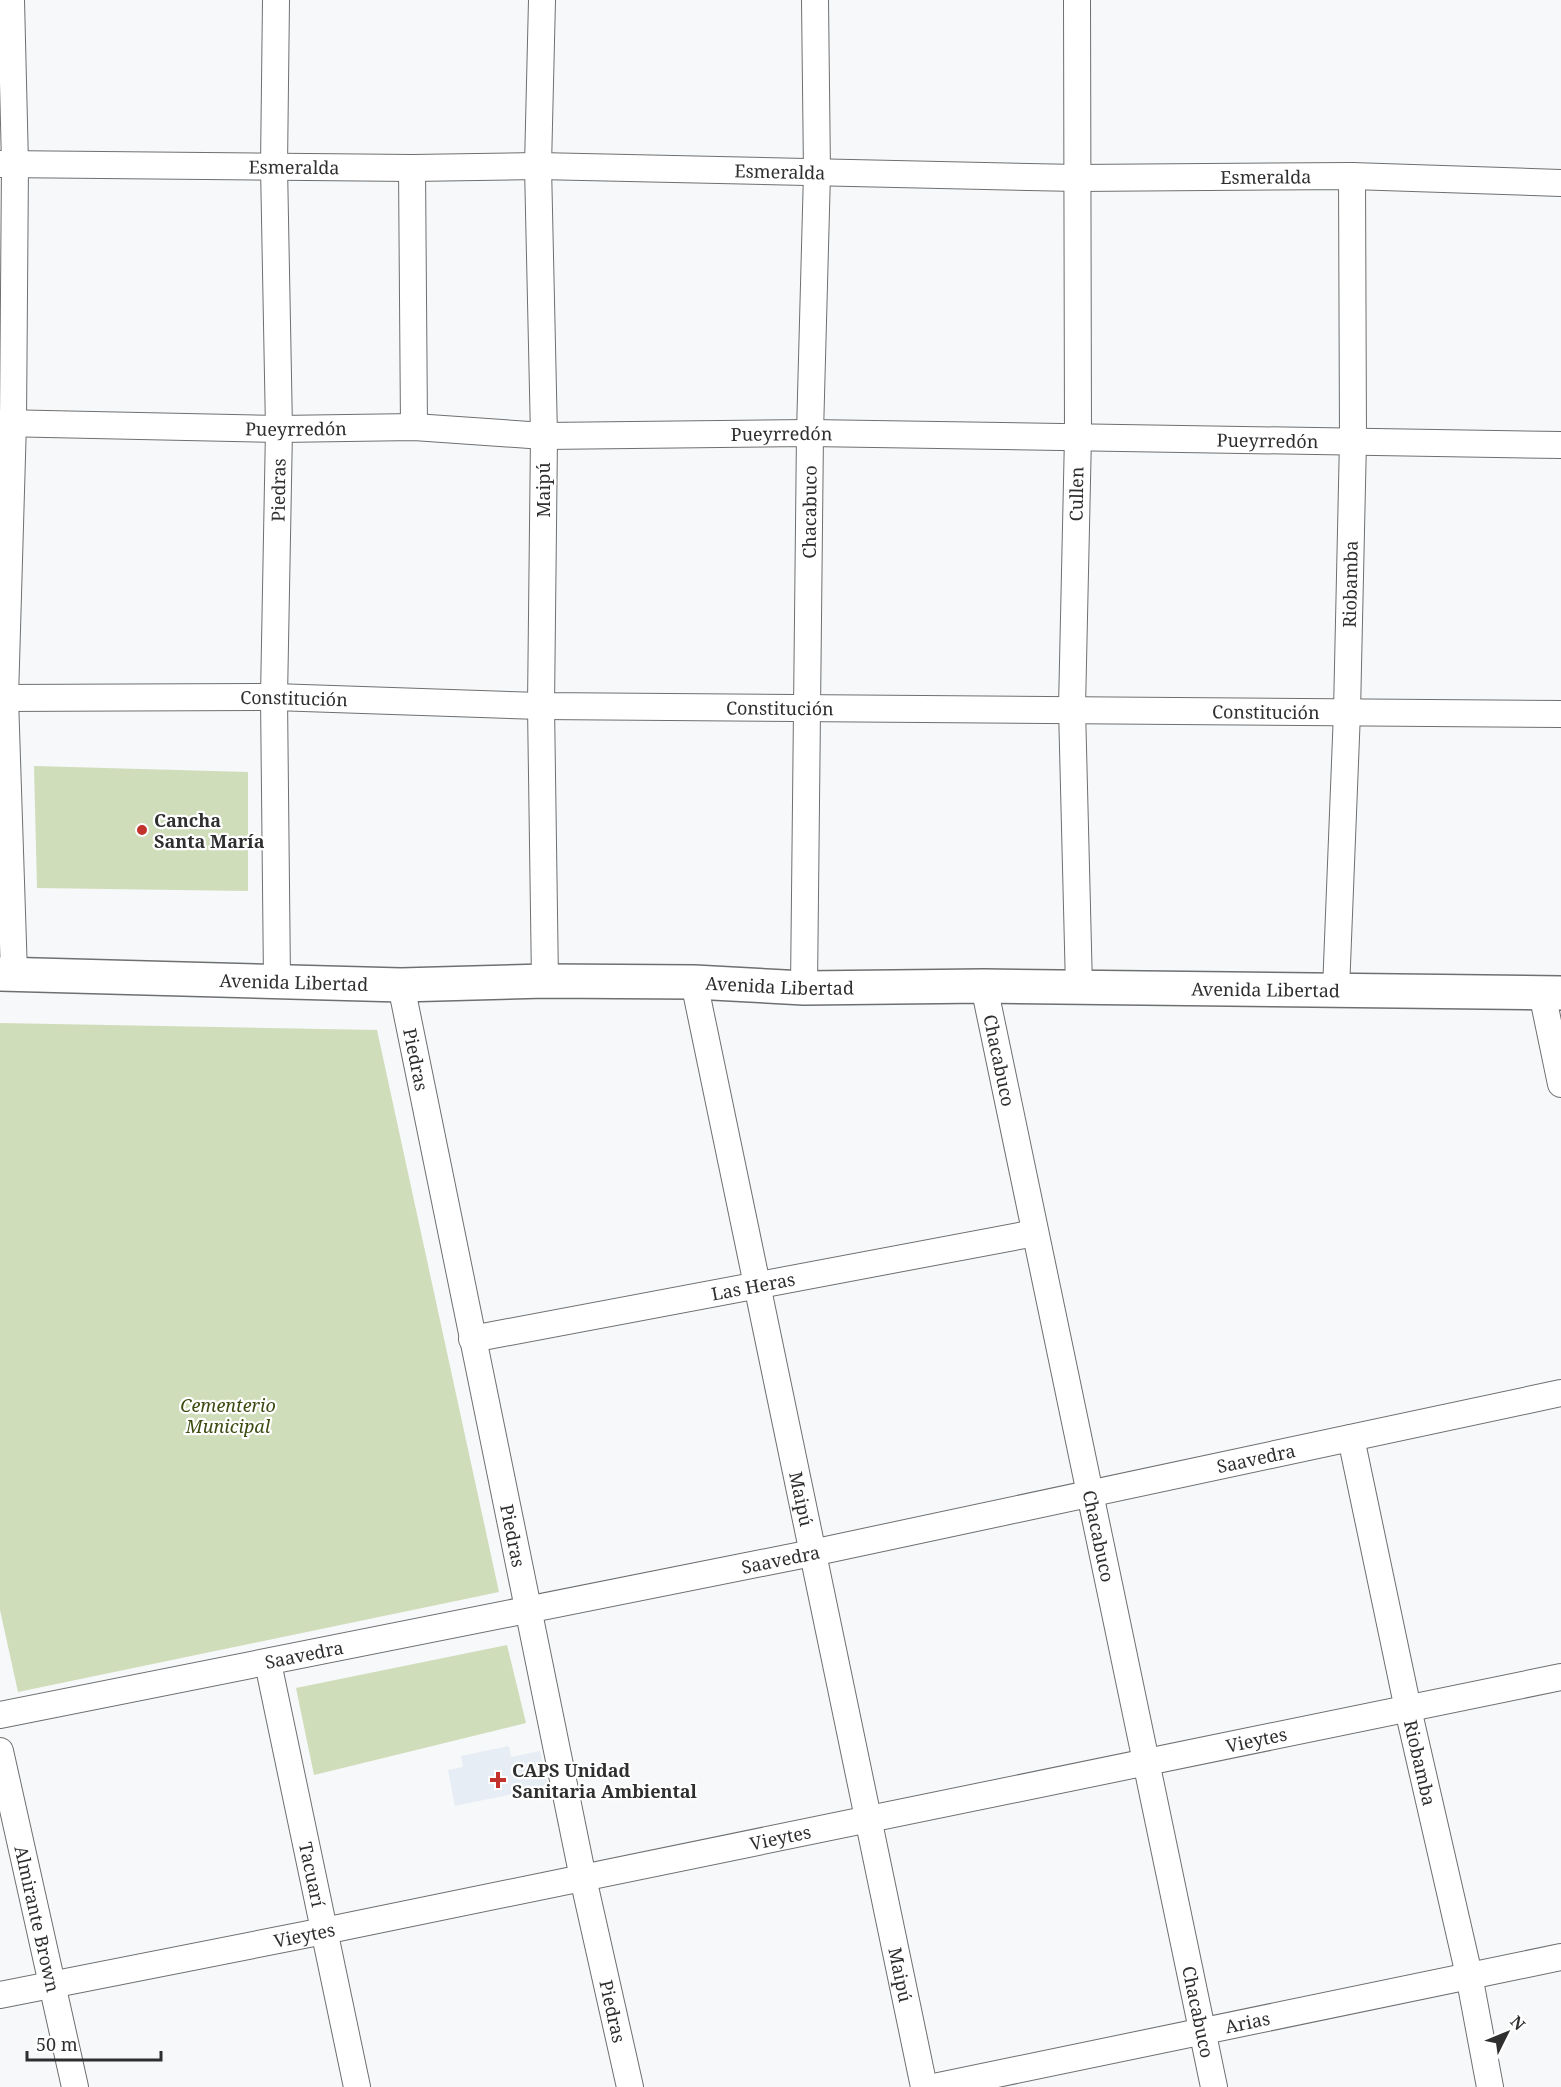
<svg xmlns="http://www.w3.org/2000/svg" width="1561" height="2087" viewBox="0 0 1561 2087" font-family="'Noto Serif',serif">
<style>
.built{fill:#e6edf5}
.green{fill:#d0ddba}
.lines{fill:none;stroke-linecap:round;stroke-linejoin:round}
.minor-casing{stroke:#6e6f71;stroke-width:28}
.major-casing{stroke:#6e6f71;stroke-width:36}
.minor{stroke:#fff;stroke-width:26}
.major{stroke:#fff;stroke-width:33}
.poi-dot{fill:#c1332c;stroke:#fff;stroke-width:2}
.labels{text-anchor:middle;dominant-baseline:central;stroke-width:4.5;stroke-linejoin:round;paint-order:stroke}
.street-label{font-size:18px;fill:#2f2f30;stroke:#fff}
.poi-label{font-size:18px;font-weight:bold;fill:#2f2f30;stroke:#fff;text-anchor:start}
.park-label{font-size:18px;font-style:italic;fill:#3c4c10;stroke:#fff}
</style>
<rect width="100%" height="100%" fill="#f6f8f9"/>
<!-- built -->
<path class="built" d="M 509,1746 L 511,1757 L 540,1751 L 549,1792 L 539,1794 L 537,1789 L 455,1806 L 448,1770 L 463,1767 L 461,1756 Z"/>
<!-- green -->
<path class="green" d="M 34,766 L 248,772 L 248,891 L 37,888 Z
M 0,1023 L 377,1030 L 499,1592 L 18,1692 L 0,1610 Z
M 507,1645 L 526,1723 L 314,1775 L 296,1688 Z"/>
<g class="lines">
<!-- minor casing -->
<g class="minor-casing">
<g id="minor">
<path d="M 11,0 L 15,164 L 13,422 L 5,698 L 14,974"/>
<path d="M 276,0 L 274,166 L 279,429 L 274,697 L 277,981"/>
<path d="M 542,0 L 538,166 L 544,436 L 541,706 L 545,981"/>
<path d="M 1077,0 L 1078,436 L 1072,708 L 1079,987"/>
<path id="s1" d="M 0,164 L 412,168 L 538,166 L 1077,178 L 1352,176 L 1561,183"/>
<path d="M 412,168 L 414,427"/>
<path id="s2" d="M 0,423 L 279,429 L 414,427 L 544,436 L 810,433 L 1561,445"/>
<path id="s3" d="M 0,698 L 274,697 L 541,706 L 1561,714"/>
<path id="s4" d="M 694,982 L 924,2087"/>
<path id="s5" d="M 401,985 L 583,1878 L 630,2087"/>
<path id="s6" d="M 984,986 L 1214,2087"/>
<path id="s7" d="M 804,988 L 810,433 L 817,173 L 815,0"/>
<path id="s8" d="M 1336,990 L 1347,712 L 1353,440 L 1352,176"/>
<path d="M 1542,993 L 1561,1084"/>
<path id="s9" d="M 472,1339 L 1035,1233"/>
<path id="s10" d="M 1351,1438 L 1408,1709 L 1469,1975 L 1490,2087"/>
<path id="s11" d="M 268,1663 L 357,2087"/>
<path id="s12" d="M 0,1715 L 812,1553 L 1561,1393"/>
<path id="s13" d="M 0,1751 L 75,2087"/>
<path id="s14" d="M 0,1995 L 324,1931 L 1561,1677"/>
<path id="s15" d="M 934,2087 L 1561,1957"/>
</g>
</g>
<!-- major casing -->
<g class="major-casing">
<g id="major">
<path id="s16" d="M 0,974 L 401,985 L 545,981 L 694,982 L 804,988 L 984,986 L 1561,993"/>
</g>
</g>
<!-- minor -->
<use href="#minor" class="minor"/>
<!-- major -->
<use href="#major" class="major"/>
</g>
<!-- markers -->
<g class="poi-dot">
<circle cx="142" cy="830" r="6"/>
<path d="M495 1771h6v6h6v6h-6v6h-6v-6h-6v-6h6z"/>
</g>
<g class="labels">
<!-- street labels -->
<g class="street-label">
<text stroke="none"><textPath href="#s1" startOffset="294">Esmeralda</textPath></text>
<text stroke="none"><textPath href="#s1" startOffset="780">Esmeralda</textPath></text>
<text stroke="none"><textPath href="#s1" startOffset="1266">Esmeralda</textPath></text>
<text stroke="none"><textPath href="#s2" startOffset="296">Pueyrredón</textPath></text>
<text stroke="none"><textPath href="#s2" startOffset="782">Pueyrredón</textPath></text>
<text stroke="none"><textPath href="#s2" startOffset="1268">Pueyrredón</textPath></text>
<text transform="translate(278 490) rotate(-89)">Piedras</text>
<text transform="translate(543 490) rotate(-90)">Maipú</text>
<text transform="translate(1076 494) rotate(-89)">Cullen</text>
<text stroke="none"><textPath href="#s7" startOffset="476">Chacabuco</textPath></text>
<text stroke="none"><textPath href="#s8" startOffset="406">Riobamba</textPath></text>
<text stroke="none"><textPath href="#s3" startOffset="294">Constitución</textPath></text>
<text stroke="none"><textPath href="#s3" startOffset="780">Constitución</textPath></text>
<text stroke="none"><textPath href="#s3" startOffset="1266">Constitución</textPath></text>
<text stroke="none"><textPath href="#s16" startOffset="294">Avenida Libertad</textPath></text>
<text stroke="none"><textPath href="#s16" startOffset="780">Avenida Libertad</textPath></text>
<text stroke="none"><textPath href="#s16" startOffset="1266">Avenida Libertad</textPath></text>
<text stroke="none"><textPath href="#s5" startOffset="76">Piedras</textPath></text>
<text stroke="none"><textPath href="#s6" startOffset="76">Chacabuco</textPath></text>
<text stroke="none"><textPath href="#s9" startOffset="286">Las Heras</textPath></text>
<text stroke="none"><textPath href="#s12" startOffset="1282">Saavedra</textPath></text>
<text stroke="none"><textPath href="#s4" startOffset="528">Maipú</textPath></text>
<text stroke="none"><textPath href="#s5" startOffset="562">Piedras</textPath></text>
<text stroke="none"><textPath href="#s6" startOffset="562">Chacabuco</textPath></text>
<text stroke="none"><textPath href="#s12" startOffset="796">Saavedra</textPath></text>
<text stroke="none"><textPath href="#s12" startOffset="310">Saavedra</textPath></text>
<text stroke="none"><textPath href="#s14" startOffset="1282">Vieytes</textPath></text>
<text stroke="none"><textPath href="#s10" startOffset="332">Riobamba</textPath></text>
<text stroke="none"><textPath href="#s14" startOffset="796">Vieytes</textPath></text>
<text stroke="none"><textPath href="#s11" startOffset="216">Tacuarí</textPath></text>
<text stroke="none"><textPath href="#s13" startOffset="172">Almirante Brown</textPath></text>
<text stroke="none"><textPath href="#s14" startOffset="310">Vieytes</textPath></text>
<text stroke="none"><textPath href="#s4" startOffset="1014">Maipú</textPath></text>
<text stroke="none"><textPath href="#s5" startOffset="1048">Piedras</textPath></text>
<text stroke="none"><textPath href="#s6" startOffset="1048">Chacabuco</textPath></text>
<text stroke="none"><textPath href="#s15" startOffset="320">Arias</textPath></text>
</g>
<!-- poi labels -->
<g class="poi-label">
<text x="154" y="820">Cancha<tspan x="154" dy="21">Santa María</tspan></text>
<text x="512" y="1770">CAPS Unidad<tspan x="512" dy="21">Sanitaria Ambiental</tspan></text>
</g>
<!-- park labels -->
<g class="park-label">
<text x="228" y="1405">Cementerio<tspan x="228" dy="21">Municipal</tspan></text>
</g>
</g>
<!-- north arrow -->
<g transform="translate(1507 2033) rotate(47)" stroke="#ffffff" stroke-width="4.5" paint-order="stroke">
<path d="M0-4.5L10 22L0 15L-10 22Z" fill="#2f2f30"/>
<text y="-9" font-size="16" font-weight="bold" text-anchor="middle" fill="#2f2f30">N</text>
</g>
<!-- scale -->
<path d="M27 2051v9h134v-9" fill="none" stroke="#2f2f30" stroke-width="3"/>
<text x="36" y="2051" font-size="18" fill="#2f2f30" stroke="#ffffff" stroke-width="4.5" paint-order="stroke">50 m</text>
</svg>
